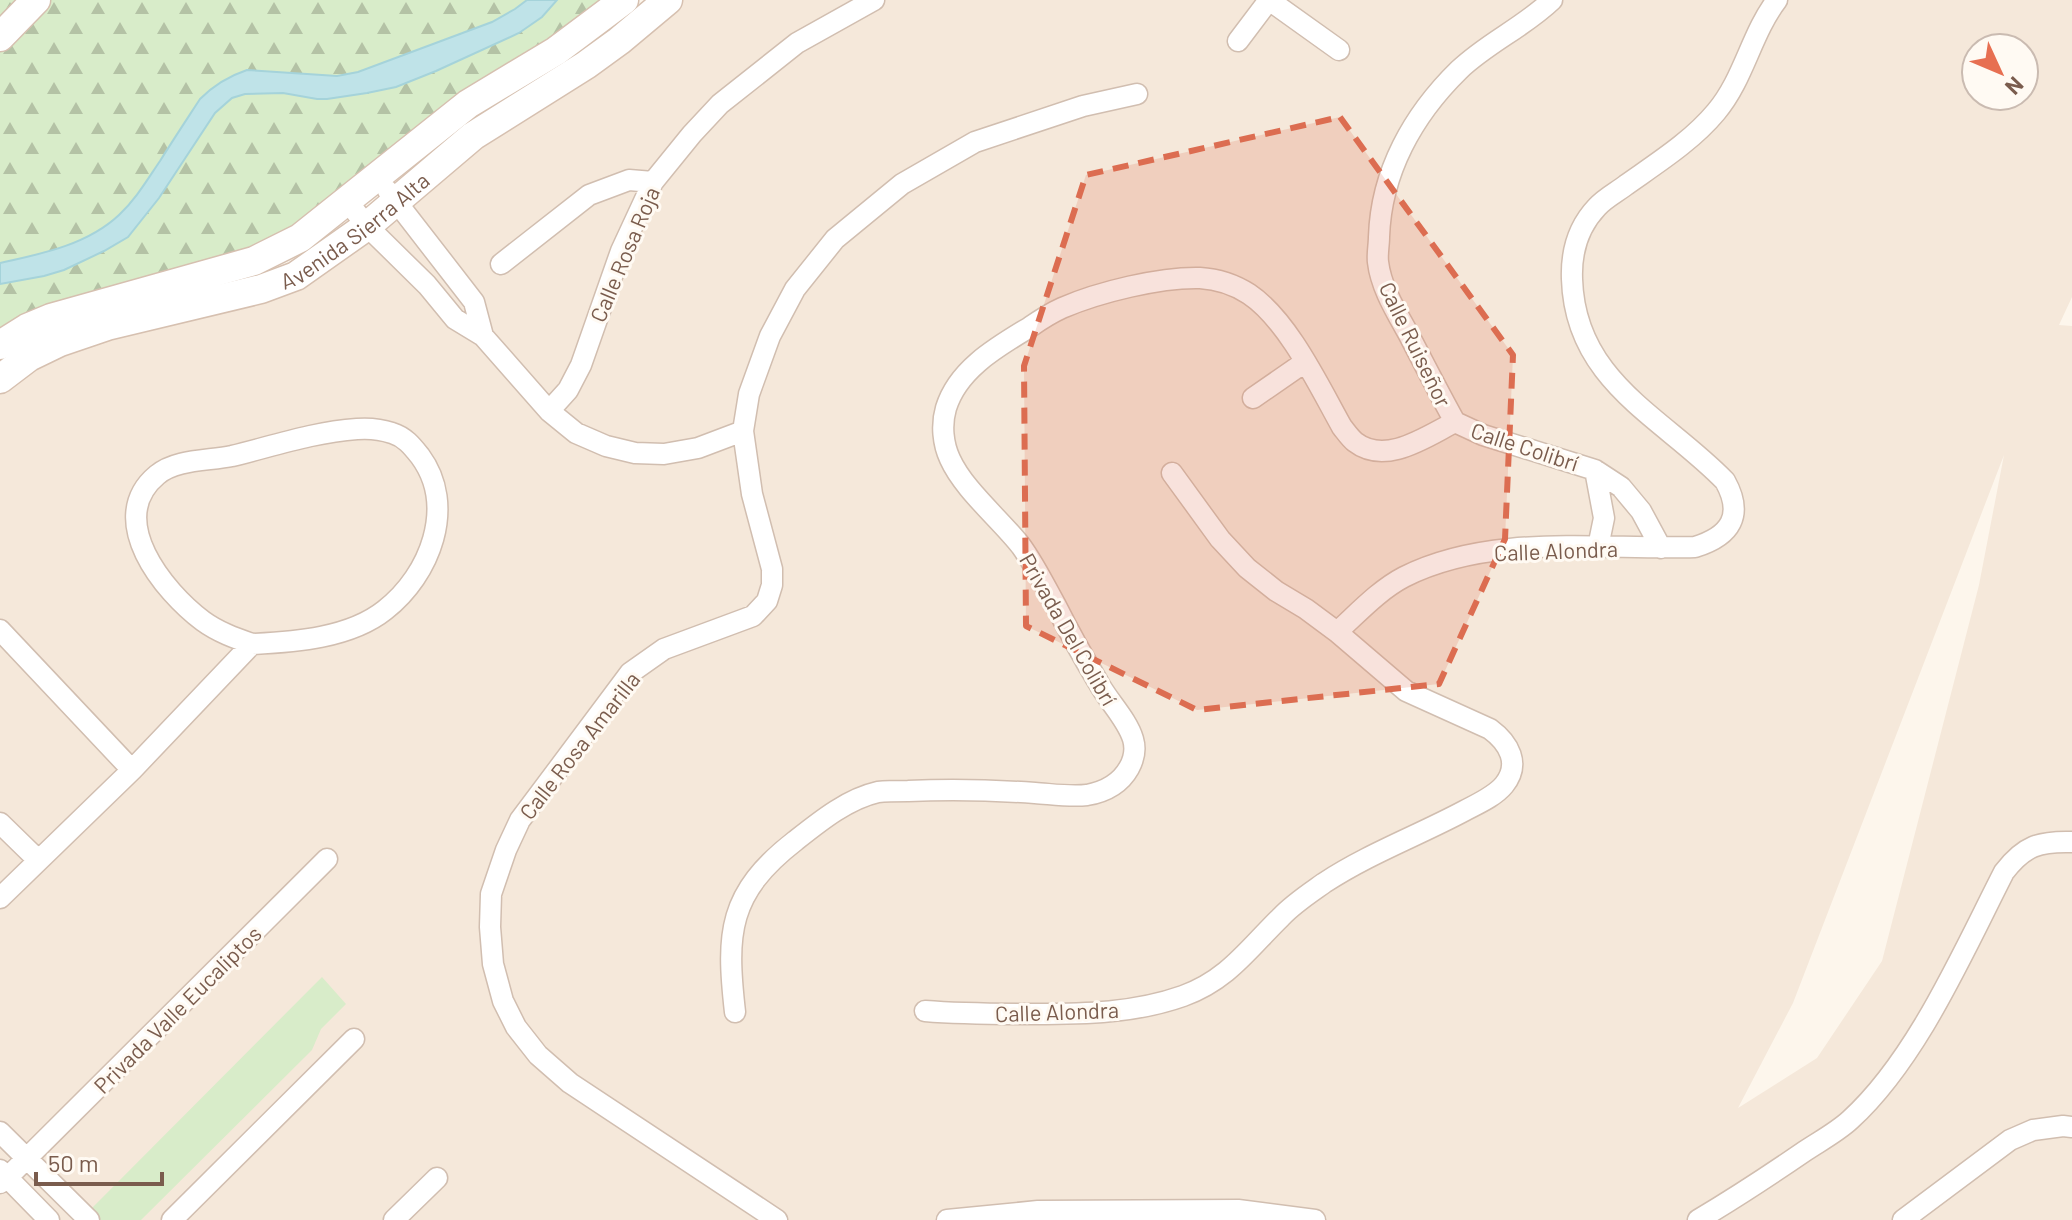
<svg xmlns="http://www.w3.org/2000/svg" width="2072" height="1220" viewBox="0 0 2072 1220" font-family="Barlow,sans-serif">
<style>
.residential{fill:#f5e8da;fill-rule:evenodd}
.green{fill:#d8ecc9}
.forest{fill:url(#forest-firs)}
.water{fill:#bfe3e8;stroke:#a5d3da;stroke-width:2}
.lines{fill:none;stroke-linecap:round;stroke-linejoin:round}
.street-casing{stroke:#d1beb0;stroke-width:23}
.secondary-casing{stroke:#d6c0b0;stroke-width:31}
.street{stroke:#fff;stroke-width:20}
.secondary{stroke:#fff;stroke-width:28}
.marked{fill:#dc6d51;fill-opacity:0.2;stroke:#dc6d51;stroke-width:6;stroke-dasharray:16 10;stroke-linejoin:round}
.labels{text-anchor:middle;dominant-baseline:central;stroke-width:6;stroke-linejoin:round;paint-order:stroke}
.street-label{font-size:22px;fill:#7a5c4d;stroke:#fffaf3}
</style>
<defs>
<pattern id="forest-firs" width="22" height="20" patternUnits="userSpaceOnUse" patternTransform="scale(2)"><rect width="22" height="20" fill="#d8ecc9"/><path d="M5 1l3.5 6h-7zM16 11l3.5 6h-7z" fill="#b4c2a5"/></pattern>
</defs>
<rect width="100%" height="100%" fill="#fdf6ec"/>
<!-- residential -->
<path class="residential" d="M 657,0 L 2072,0 L 2072,297 L 2059,325 L 2072,326 L 2072,1220 L 0,1220 L 0,365 L 338,258 ZM 1976,48 L 2024,48 L 2024,96 L 1976,96 ZM 2004,455 L 1979,585 L 1882,961 L 1817,1058 L 1738,1108 L 1793,1003 Z"/>
<!-- green -->
<path class="green" d="M 322,977 L 346,1004 L 321,1029 L 312,1050 L 141,1220 L 100,1220 L 90,1210 Z"/>
<!-- forest -->
<path class="forest" d="M 0,0 L 623,0 L 300,238 L 0,345 Z"/>
<!-- water -->
<path class="water" d="M 527,0 L 557,0 L 542,17 L 519,33 L 436,71 L 396,87 L 367,93 L 327,99 L 317,99 L 283,93 L 245,94 L 232,98 L 215,113 L 159,198 L 128,237 L 104,251 L 64,270 L 44,276 L 0,284 L 0,263 C 41,254 87,245 119,215 C 136,199 147,180 160,161 C 173,140 187,119 200,99 C 214,85 229,76 247,70 L 337,76 L 358,72 L 492,22 L 515,9 Z"/>
<g class="lines">
<!-- street casing -->
<g class="street-casing">
<path id="street" d="M 1269,0 L 1339,50
M 1238,41 L 1269,0
M 388,191 L 474,302 L 483,336
M 347,201 L 367,226 L 427,285 L 455,319 L 483,336 L 549,411 L 576,433 L 606,446 L 635,453 L 664,454 L 698,448 L 743,431
M 501,264 L 589,195 L 629,180 L 653,182
M 1253,398 L 1305,362
M 549,411 L 568,390 L 581,365 L 621,251 L 653,182 L 692,134 L 720,104 L 797,43 L 874,0
M 1455,422 C 1439,393 1424,364 1409,335 C 1397,313 1381,288 1378,262 C 1377,254 1379,245 1379,237 C 1381,172 1413,115 1459,70 C 1487,43 1524,27 1552,0
M 1455,422 L 1483,435 L 1595,470 L 1621,487 L 1641,511 L 1661,548
M 1595,470 L 1604,518 L 1598,547
M 0,630 L 132,770
M 1337,632 C 1358,613 1379,590 1404,577 C 1491,533 1600,550 1695,547 C 1731,536 1744,515 1725,481 C 1663,417 1575,382 1572,279 C 1571,252 1578,227 1597,207 C 1605,198 1617,192 1626,185 C 1657,163 1692,141 1716,112 C 1744,79 1751,34 1777,0
M 0,823 L 38,860
M 0,898 L 132,770 L 252,644 C 295,642 350,638 385,610 C 430,575 457,506 420,456 C 412,446 405,437 392,433 C 380,429 370,428 357,429 C 314,432 273,446 232,456 C 208,461 176,459 157,475 C 104,519 164,592 203,621 C 218,632 235,638 252,644
M 925,1011 C 962,1014 998,1014 1034,1014 C 1085,1014 1135,1013 1183,996 C 1228,980 1249,948 1281,917 C 1293,904 1310,893 1324,883 C 1368,854 1417,836 1464,811 C 1477,804 1494,797 1504,785 C 1521,764 1509,743 1490,729 L 1406,691 L 1337,632 L 1306,609 L 1276,591 L 1247,568 L 1220,539 L 1172,473
M 735,1012 C 726,933 728,893 795,841 C 819,822 847,799 878,792 C 887,791 898,791 908,791 C 950,789 993,790 1035,793 C 1051,794 1070,797 1087,795 C 1104,792 1120,784 1129,768 C 1134,759 1136,749 1133,739 C 1127,719 1108,701 1098,682 C 1083,657 1068,630 1055,604 C 1044,584 1034,564 1021,546 C 1000,519 964,490 950,459 C 943,444 941,425 946,408 C 958,369 997,347 1030,327 C 1040,320 1051,313 1062,308 C 1099,292 1160,277 1200,278 C 1217,279 1235,285 1249,294 C 1288,320 1319,386 1342,427 C 1346,432 1350,438 1355,442 C 1386,466 1427,436 1455,422
M 0,1132 L 89,1220
M 0,1170 L 49,1220
M 0,1183 L 7,1178 L 327,859
M 172,1220 L 354,1039
M 394,1220 L 437,1178
M 777,1220 L 570,1083 L 538,1055 L 516,1027 L 503,1001 L 493,964 L 490,927 L 491,894 L 506,850 L 520,820 L 630,673 L 664,649 L 753,616 L 767,601 L 772,585 L 772,569 L 752,494 L 743,431 L 749,394 L 770,336 L 795,289 L 835,239 L 902,184 L 975,142 L 1083,106 L 1137,94
M 947,1220 L 1038,1211 L 1238,1210 L 1315,1220
M 1698,1220 C 1735,1198 1770,1175 1805,1151 C 1820,1141 1837,1132 1850,1120 C 1917,1059 1963,952 2004,872 C 2024,846 2039,841 2072,842
M 1903,1220 L 2010,1140 L 2033,1130 L 2063,1126 L 2072,1127"/>
</g>
<!-- secondary casing -->
<g class="secondary-casing">
<g id="secondary">
<path d="M 0,37 L 36,0"/>
<path d="M 0,345 L 27,328 L 51,318 L 254,261 L 300,238 L 468,104 L 556,51 L 624,0"/>
<path id="s1" d="M 0,379 L 29,357 L 60,342 L 107,326 L 261,289 L 296,276 L 367,226 L 473,136 L 586,65 L 619,41 L 668,0"/>
</g>
</g>
<!-- street -->
<use href="#street" class="street"/>
<!-- secondary -->
<use href="#secondary" class="secondary"/>
</g>
<!-- marked area -->
<path class="marked" d="M 1340,117 L 1513,355 L 1505,539 L 1439,684 L 1197,710 L 1026,626 L 1024,366 L 1086,175 Z"/>
<g class="labels">
<!-- street labels -->
<g class="street-label">
<text stroke="none"><textPath href="#s1" startOffset="390">Avenida Sierra Alta</textPath></text>
<text transform="translate(624 254) rotate(-67)">Calle Rosa Roja</text>
<text transform="translate(1416 344) rotate(64)">Calle Ruiseñor</text>
<text transform="translate(1525 446) rotate(18)">Calle Colibrí</text>
<text transform="translate(1556 550) rotate(-2)">Calle Alondra</text>
<text transform="translate(1069 629) rotate(60)">Privada Del Colibrí</text>
<text transform="translate(579 745) rotate(-52)">Calle Rosa Amarilla</text>
<text transform="translate(177 1009) rotate(-45)">Privada Valle Eucaliptos</text>
<text transform="translate(1057 1011) rotate(-2)">Calle Alondra</text>
</g>
</g>
<!-- north arrow -->
<g transform="translate(2000 72) rotate(134)"><circle r="38" fill="#fffaf3" stroke="#cabbb1" stroke-width="2"/>
<path d="M0-6L14 30L0 20L-14 30Z" fill="#e76f51"/>
<text y="-12" font-size="22" font-weight="bold" text-anchor="middle" fill="#7a5c4d">N</text>
</g>
<!-- scale -->
<path d="M36 1172v12h126v-12" fill="none" stroke="#7a5c4d" stroke-width="4"/>
<text x="48" y="1172" font-size="24" fill="#7a5c4d" stroke="#fffaf3" stroke-width="6" paint-order="stroke">50 m</text>
</svg>
